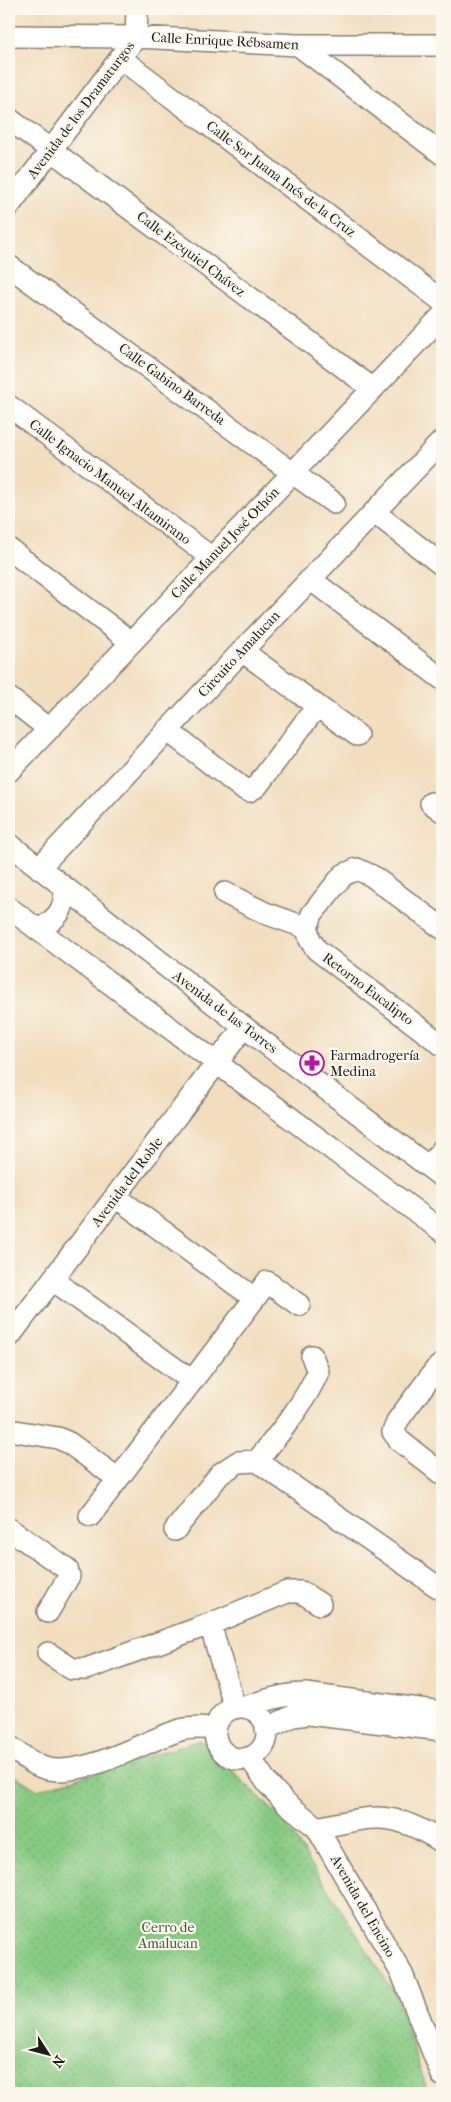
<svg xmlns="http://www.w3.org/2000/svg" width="451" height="2102" viewBox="0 0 451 2102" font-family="'IM FELL French Canon',serif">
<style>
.grass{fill:url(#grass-dots);stroke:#527350}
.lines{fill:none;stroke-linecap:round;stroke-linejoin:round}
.minor-casing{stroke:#877d6e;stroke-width:24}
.minor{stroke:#fff;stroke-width:21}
.labels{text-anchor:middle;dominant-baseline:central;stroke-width:4.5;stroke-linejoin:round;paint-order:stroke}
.street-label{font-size:14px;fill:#1c1c1c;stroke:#fbf7ec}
.poi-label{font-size:14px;fill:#1c1c1c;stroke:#fbf7ec;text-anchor:start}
.park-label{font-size:14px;fill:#415940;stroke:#fbf7ec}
</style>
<defs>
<pattern id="grass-dots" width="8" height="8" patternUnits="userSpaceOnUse" patternTransform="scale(1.25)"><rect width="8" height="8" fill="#87ca83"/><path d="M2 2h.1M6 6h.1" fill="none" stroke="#74ad71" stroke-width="1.8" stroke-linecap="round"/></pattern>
</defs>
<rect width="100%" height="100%" fill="#fbf7ec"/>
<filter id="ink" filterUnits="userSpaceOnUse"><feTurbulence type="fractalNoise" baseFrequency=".02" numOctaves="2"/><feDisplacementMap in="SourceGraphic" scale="10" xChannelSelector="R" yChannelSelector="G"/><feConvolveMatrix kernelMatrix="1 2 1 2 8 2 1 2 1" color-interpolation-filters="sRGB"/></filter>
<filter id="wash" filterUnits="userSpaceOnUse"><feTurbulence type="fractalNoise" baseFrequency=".0096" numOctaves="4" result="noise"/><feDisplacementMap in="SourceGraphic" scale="20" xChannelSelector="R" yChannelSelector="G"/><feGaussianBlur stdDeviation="1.12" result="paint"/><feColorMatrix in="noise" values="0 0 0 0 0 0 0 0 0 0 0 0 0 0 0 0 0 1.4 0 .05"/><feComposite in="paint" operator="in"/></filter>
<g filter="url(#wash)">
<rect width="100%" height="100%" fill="#f2debf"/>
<!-- grass -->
<path class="grass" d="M 201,1740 L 283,1820 L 396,1995 L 428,2093 L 9,2093 L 9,1772 L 38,1790 Z"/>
</g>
<g filter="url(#ink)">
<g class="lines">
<!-- minor casing -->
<g class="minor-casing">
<path id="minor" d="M 9,36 L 136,37 L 298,45 L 442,45
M 298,45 L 442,154
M 120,58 L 442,301
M 9,119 L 373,389
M 9,206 L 136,37 L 137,9
M 9,266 L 334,503
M 9,406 L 212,558
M 374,512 L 442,565
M 9,549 L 131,642
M 310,579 L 442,679
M 242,651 L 357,735
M 9,698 L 49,729
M 167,730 L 242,788 L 249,791 L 257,786 L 317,706
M 9,771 L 442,316
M 431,803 L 442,811
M 9,844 L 244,1027 L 442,1177
M 39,868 L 242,651 L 442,441
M 225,893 L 265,913 L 307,928
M 9,908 L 442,1231
M 442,928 L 372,876 L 357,869 L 343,875 L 312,914 L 307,928 L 310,940 L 317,950 L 442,1045
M 38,930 C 57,919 65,911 65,888
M 429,1167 L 442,1150
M 116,1197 L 254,1298
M 53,1280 L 192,1381
M 9,1337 L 244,1027
M 442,1364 L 436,1369 L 398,1420 L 393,1432 L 400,1441 L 442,1474
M 9,1430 L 58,1438 L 69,1443 L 117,1478
M 257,1461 L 442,1590
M 90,1516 L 267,1282 L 299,1305
M 9,1529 L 67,1569 L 69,1576 L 48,1612
M 175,1530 L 220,1474 L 238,1462 L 257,1461 C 279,1434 304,1404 318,1372 L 312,1356
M 210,1624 L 235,1708
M 48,1653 L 72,1669 L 86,1669 L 210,1624 L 287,1592 L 301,1592 L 320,1604
M 245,1707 C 266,1700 284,1694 306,1694 L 442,1712
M215 1733a26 26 0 1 1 52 0a26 26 0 1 1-52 0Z
M 266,1729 L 293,1716 L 308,1714 L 442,1730
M 9,1746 C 20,1754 34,1766 48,1769 C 88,1776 142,1742 180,1730 C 191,1727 204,1728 215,1729
M 250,1758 L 268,1784 L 285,1802 L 317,1828 L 402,1974 L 442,2075
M 317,1828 C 373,1816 391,1809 442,1842"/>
</g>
<!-- minor -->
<use href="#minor" class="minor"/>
</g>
</g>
<!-- icons -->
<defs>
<g id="pharmacy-ring" transform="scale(1.25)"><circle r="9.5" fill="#fbf7ec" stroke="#b5179e" stroke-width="1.5"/><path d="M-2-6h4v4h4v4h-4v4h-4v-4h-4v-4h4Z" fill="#b5179e"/></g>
</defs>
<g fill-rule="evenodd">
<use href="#pharmacy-ring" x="312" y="1063"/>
</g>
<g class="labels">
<!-- street labels -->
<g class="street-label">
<text transform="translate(225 41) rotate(3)">Calle Enrique Rébsamen</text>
<text transform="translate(81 110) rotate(-53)">Avenida de los Dramaturgos</text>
<text transform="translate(281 179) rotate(37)">Calle Sor Juana Inés de la Cruz</text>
<text transform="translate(191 254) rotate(37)">Calle Ezequiel Chávez</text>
<text transform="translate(172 384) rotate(36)">Calle Gabino Barreda</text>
<text transform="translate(110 482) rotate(37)">Calle Ignacio Manuel Altamirano</text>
<text transform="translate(225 543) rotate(-46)">Calle Manuel José Othón</text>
<text transform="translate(239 654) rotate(-47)">Circuito Amalucan</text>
<text transform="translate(368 989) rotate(37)">Retorno Eucalipto</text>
<text transform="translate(225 1012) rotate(37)">Avenida de las Torres</text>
<text transform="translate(127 1182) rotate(-53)">Avenida del Roble</text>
<text transform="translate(363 1906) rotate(60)">Avenida del Encino</text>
</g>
<!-- poi labels -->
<g class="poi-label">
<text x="330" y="1055">Farmadrogería<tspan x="330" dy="16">Medina</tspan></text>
</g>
<!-- park labels -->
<g class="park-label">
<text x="168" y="1927">Cerro de<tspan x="168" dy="16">Amalucan</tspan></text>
</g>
</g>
<!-- margin -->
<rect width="451" height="2102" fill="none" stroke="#fbf7ec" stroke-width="30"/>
<!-- north arrow -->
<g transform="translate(48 2054) rotate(126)" stroke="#fbf7ec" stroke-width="4" paint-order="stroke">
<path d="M0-4L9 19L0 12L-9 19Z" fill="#1c1c1c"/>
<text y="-8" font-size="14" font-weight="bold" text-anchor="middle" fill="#1c1c1c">N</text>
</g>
</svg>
